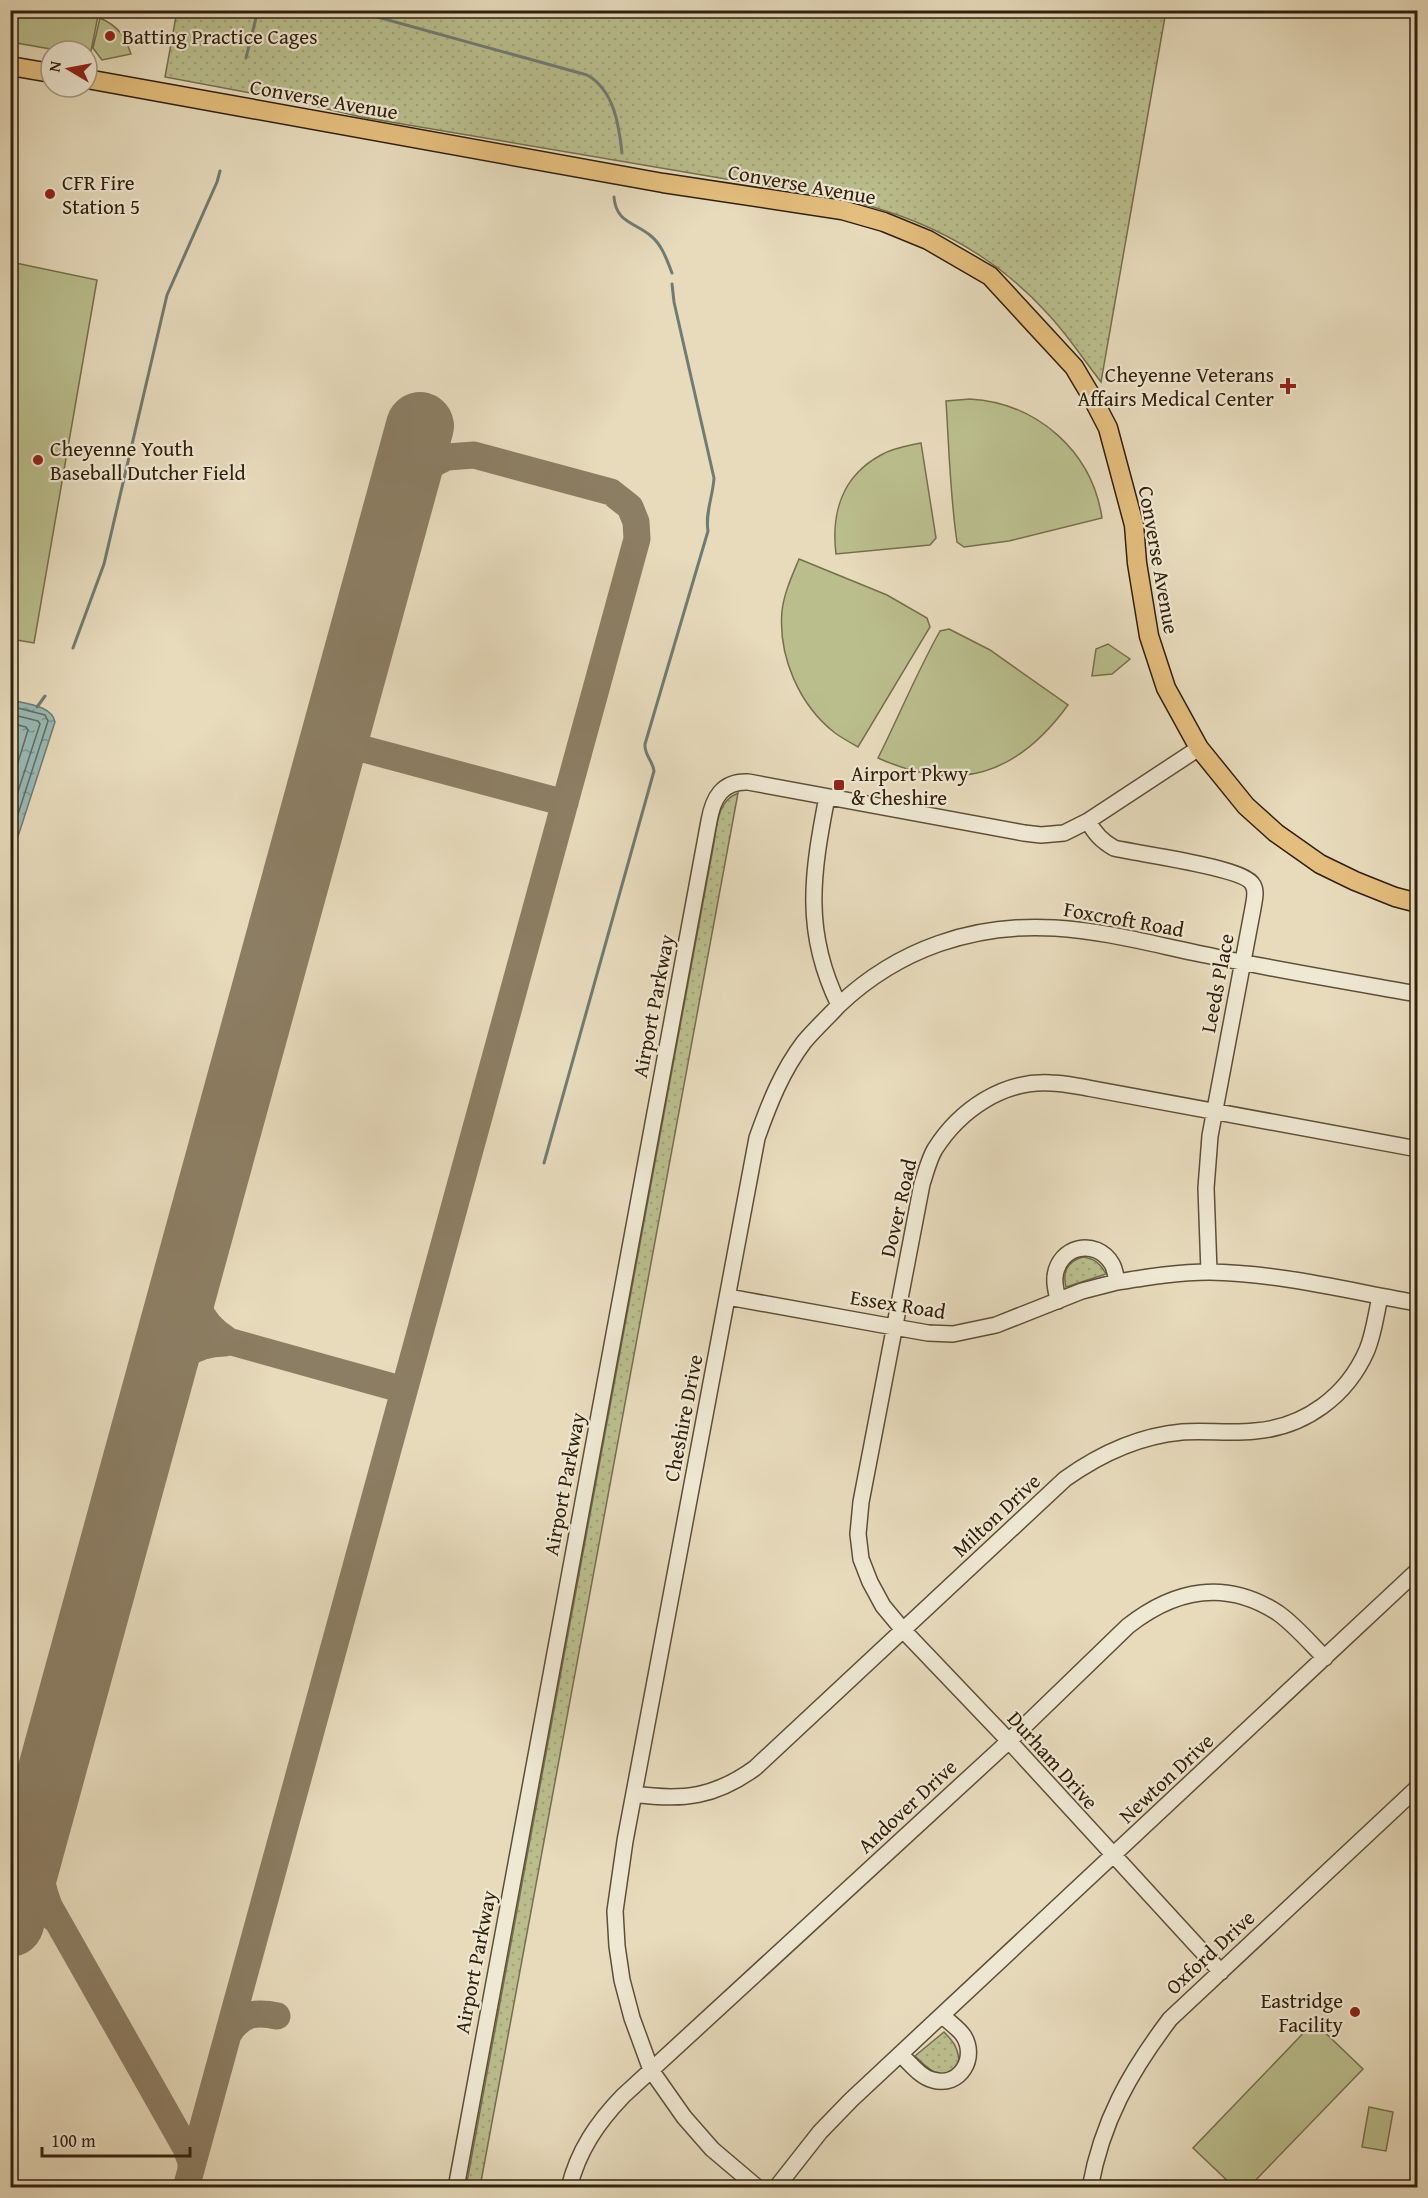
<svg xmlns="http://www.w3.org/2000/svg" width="1428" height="2198" viewBox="0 0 1428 2198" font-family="'Gentium Book Plus',serif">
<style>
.green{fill:url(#green-dots);stroke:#766f4c;stroke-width:1.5}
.pitch{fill:#babe8d;stroke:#766f4c;stroke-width:1.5}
.water{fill:url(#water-ripples);stroke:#6f7c73;stroke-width:1.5}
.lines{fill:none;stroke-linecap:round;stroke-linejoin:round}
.shore{stroke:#646d62;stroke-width:1.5}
.stream{stroke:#6f7c73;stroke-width:3}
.taxiway{stroke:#8c7e64;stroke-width:27}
.runway{stroke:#8c7e64;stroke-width:68}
.minor-casing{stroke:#5e4f38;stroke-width:18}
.major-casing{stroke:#31200c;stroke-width:21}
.minor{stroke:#efe8d3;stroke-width:15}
.major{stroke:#e4be7e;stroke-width:18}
.poi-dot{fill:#8f2418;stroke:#efe8d3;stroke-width:2}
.labels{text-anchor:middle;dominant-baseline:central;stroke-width:4.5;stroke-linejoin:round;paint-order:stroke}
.poi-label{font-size:21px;fill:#31200c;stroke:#efe8d3;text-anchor:start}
.street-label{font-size:21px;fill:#31200c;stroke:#efe8d3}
</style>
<defs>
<pattern id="green-dots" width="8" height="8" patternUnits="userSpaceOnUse" patternTransform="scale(1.5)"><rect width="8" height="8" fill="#babe8d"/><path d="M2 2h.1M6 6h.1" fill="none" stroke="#a0a378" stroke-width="1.8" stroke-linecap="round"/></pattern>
<pattern id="water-ripples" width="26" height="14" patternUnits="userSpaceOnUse" patternTransform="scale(1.5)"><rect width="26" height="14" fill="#98bab7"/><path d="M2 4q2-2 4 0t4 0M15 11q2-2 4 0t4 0" fill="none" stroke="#7d9793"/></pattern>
</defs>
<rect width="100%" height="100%" fill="#e7dbbc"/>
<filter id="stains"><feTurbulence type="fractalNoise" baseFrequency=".00333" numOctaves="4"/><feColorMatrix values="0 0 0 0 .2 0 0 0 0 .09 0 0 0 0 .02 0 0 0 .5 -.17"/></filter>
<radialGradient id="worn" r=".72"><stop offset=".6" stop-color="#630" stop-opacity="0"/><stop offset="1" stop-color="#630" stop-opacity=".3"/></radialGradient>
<!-- green -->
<path class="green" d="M 177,11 L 1166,11 L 1101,382 C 1083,359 1067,334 1047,313 C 991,251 918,215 837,198 L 361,117 L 294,101 L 165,77 Z
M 738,793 L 480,2187 L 466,2187 L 713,848 C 717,829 716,801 738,793 Z
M 1083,1257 C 1095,1259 1100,1263 1106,1274 L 1066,1287 C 1062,1272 1068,1261 1083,1257 Z
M 944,2032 C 954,2042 959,2049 959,2064 C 940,2083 931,2071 915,2056 Z"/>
<!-- pitch -->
<path class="pitch" d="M 10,11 L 99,11 L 90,56 L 87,55 L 87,51 L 62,51 L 11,42 Z
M 100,18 C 118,26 125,36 131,54 L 102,60 L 93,48 Z
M 11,262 L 97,280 L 34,643 L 11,639 Z
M 970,399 C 1037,403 1092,451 1102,518 L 1009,541 L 964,547 L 957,542 C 950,495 949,448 946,401 Z
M 921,443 L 936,538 L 930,545 L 836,554 C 831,513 842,476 881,455 C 893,448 907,446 921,443 Z
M 799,559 L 887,595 L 927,618 L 930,627 L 858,747 C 851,743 842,738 835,733 C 799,705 778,656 782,611 C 784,593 792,576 799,559 Z
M 949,629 L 990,650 L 1068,705 C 1017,775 958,794 878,758 C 899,716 917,672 940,631 Z
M 1108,644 L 1130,659 L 1112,674 L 1092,676 L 1096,649 Z
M 1314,2022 L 1363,2069 L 1249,2187 L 1234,2187 L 1193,2148 Z
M 1369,2107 L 1393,2112 L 1386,2151 L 1362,2147 Z"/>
<!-- water -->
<path class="water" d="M 11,700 C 25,704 52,705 55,722 L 11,858 Z"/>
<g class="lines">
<!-- shore -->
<path class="shore" d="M 10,706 L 45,715 L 48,721 L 10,839
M 10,714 L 38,721 L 40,724 L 10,816
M 10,723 L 26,727 L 28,730 L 10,788"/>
<!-- stream -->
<path class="stream" d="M 352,10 L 587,75 C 614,90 619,125 622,153
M 246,58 L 258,10
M 614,197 C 616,223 635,222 651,236 C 662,245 667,260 672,273
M 73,648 L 104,564 L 167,295 L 217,182 L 220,171
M 37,707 L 45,696
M 544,1163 L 654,771 C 653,761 644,755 645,744 L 708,531 C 705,513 713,496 714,478 L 674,302 L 672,284"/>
<!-- taxiway -->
<path class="taxiway" d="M 325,774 C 332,758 337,748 356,747 L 565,803
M 191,1262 C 191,1294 197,1321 226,1339
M 174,1326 L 404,1390
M 156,1392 C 170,1363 190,1343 225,1343
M 41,1810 C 37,1844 36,1873 49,1906 L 186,2148 L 191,2162 L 191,2170
M 10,1931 C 19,1917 31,1912 47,1912 L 55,1919
M 229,2033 C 241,2014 256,2011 277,2016
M 186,2188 L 637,539 L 636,522 L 630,507 L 611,492 L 474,455 L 447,457 L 427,467 L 411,482 L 396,516"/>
<!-- runway -->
<path class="runway" d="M 10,1923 L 420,426"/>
<!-- minor casing -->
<g class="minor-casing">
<path id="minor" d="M 1088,821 C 1095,834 1102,841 1114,848 C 1138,854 1245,867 1253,885 C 1257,892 1254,901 1253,908 L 1210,1136 L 1206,1188 L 1209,1272
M 839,1005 C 898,949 974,923 1055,928 C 1109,931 1163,947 1216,957 C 1283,971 1350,982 1418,994
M 728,1297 L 894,1327 L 928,1333 L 953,1334 L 996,1325 L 1082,1291 L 1117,1282
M 1058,1301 C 1057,1293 1054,1285 1055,1277 C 1058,1246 1096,1237 1112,1264 C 1115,1269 1116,1277 1117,1282 C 1148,1277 1178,1272 1209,1272 C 1279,1273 1349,1291 1418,1303
M 634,1794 C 683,1801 715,1797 755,1768 L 1065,1479 C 1100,1454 1138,1436 1182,1432 C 1206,1430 1230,1434 1255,1431 C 1305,1427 1347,1396 1367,1350 C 1374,1333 1376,1314 1380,1297
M 1221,1972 L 1009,1741 L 903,1630 L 883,1606 L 870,1582 L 861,1559 L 858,1534 L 861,1502 L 922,1184 C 926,1172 929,1159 935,1149 C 960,1110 1003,1080 1051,1083 C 1063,1083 1075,1086 1088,1088 L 1418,1149
M 900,2054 C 910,2063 920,2077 933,2080 C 960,2088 978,2057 963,2035 C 958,2028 949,2022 943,2016
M 456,2188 L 709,821 C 713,798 722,781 748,782 L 1024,833 L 1041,835 L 1064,833 L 1088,821 L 1199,748
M 569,2188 C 578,2151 597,2123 623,2096 L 1009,1741 L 1128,1626 C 1175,1589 1226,1579 1278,1613 C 1295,1625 1310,1643 1325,1658
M 758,2188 L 712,2149 L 684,2117 L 651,2070 L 632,2018 L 622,1980 L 617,1946 L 615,1911 L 625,1841 L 757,1138 C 769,1104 782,1071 804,1042 C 815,1029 828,1017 839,1005 C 803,932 812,874 827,797
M 776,2188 L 820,2132 L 851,2100 L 1418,1570
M 1090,2188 C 1102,2121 1130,2072 1170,2019 L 1418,1787"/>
</g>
<!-- major casing -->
<g class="major-casing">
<path id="major" d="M 10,66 L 51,73
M 87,79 L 663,183 L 842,210 L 884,222 L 928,240 L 990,276 L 1074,367 L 1093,399 L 1108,428 L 1134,525 L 1137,563 L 1149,636 L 1166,688 L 1199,748 L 1246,806 L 1276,833 L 1320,864 L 1355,881 L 1395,897 L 1418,903"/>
</g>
<!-- minor -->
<use href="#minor" class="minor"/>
<!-- major -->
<use href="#major" class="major"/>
</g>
<!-- markers -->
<g class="poi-dot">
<circle cx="110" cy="36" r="6"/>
<circle cx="50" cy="194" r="6"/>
<path d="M1285 377h6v6h6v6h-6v6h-6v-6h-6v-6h6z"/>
<circle cx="38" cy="460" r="6"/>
<rect x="833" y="779" width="12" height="12" rx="3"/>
<circle cx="1355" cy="2012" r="6"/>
</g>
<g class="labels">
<!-- poi labels -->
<g class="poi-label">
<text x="122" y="36">Batting Practice Cages</text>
<text x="62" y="182">CFR Fire<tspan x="62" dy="24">Station 5</tspan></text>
<text x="1274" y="374" text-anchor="end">Cheyenne Veterans<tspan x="1274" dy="24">Affairs Medical Center</tspan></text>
<text x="50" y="448">Cheyenne Youth<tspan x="50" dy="24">Baseball Dutcher Field</tspan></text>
<text x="851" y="773">Airport Pkwy<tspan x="851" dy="24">&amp; Cheshire</tspan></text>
<text x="1343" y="2000" text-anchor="end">Eastridge<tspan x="1343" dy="24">Facility</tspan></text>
</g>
<!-- street labels -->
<g class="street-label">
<text transform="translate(324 99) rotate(10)">Converse Avenue</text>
<text transform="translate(802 184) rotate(10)">Converse Avenue</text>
<text transform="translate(1159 560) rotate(80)">Converse Avenue</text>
<text transform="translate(1124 919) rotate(10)">Foxcroft Road</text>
<text transform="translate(1217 983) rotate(-79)">Leeds Place</text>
<text transform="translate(653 1006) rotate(-79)">Airport Parkway</text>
<text transform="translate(898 1208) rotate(-77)">Dover Road</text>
<text transform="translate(898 1304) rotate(9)">Essex Road</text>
<text transform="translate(683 1418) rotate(-79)">Cheshire Drive</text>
<text transform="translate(564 1484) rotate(-79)">Airport Parkway</text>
<text transform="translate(996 1515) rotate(-43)">Milton Drive</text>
<text transform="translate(1053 1760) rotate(48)">Durham Drive</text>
<text transform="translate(1166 1778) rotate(-43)">Newton Drive</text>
<text transform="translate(907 1806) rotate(-43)">Andover Drive</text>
<text transform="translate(1210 1952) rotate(-43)">Oxford Drive</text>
<text transform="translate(475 1962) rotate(-79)">Airport Parkway</text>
</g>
</g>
<!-- margin -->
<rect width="1428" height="2198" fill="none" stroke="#e7dbbc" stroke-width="36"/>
<rect x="12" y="12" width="1404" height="2174" fill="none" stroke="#31200c" stroke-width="3"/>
<rect x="18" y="18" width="1392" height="2162" fill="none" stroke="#31200c" stroke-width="1.5"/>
<!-- north arrow -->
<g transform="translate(69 69) rotate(280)"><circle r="28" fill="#efe8d3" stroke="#a39883" stroke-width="1.5"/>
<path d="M0-4.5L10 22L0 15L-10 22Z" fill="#8f2418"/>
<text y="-9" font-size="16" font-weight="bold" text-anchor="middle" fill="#31200c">N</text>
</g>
<!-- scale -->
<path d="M42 2147v9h148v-9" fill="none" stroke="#31200c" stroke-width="3"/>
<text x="51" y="2147" font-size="18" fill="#31200c" stroke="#efe8d3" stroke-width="4.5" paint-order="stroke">100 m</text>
<rect width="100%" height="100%" filter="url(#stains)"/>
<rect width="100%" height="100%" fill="url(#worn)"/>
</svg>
